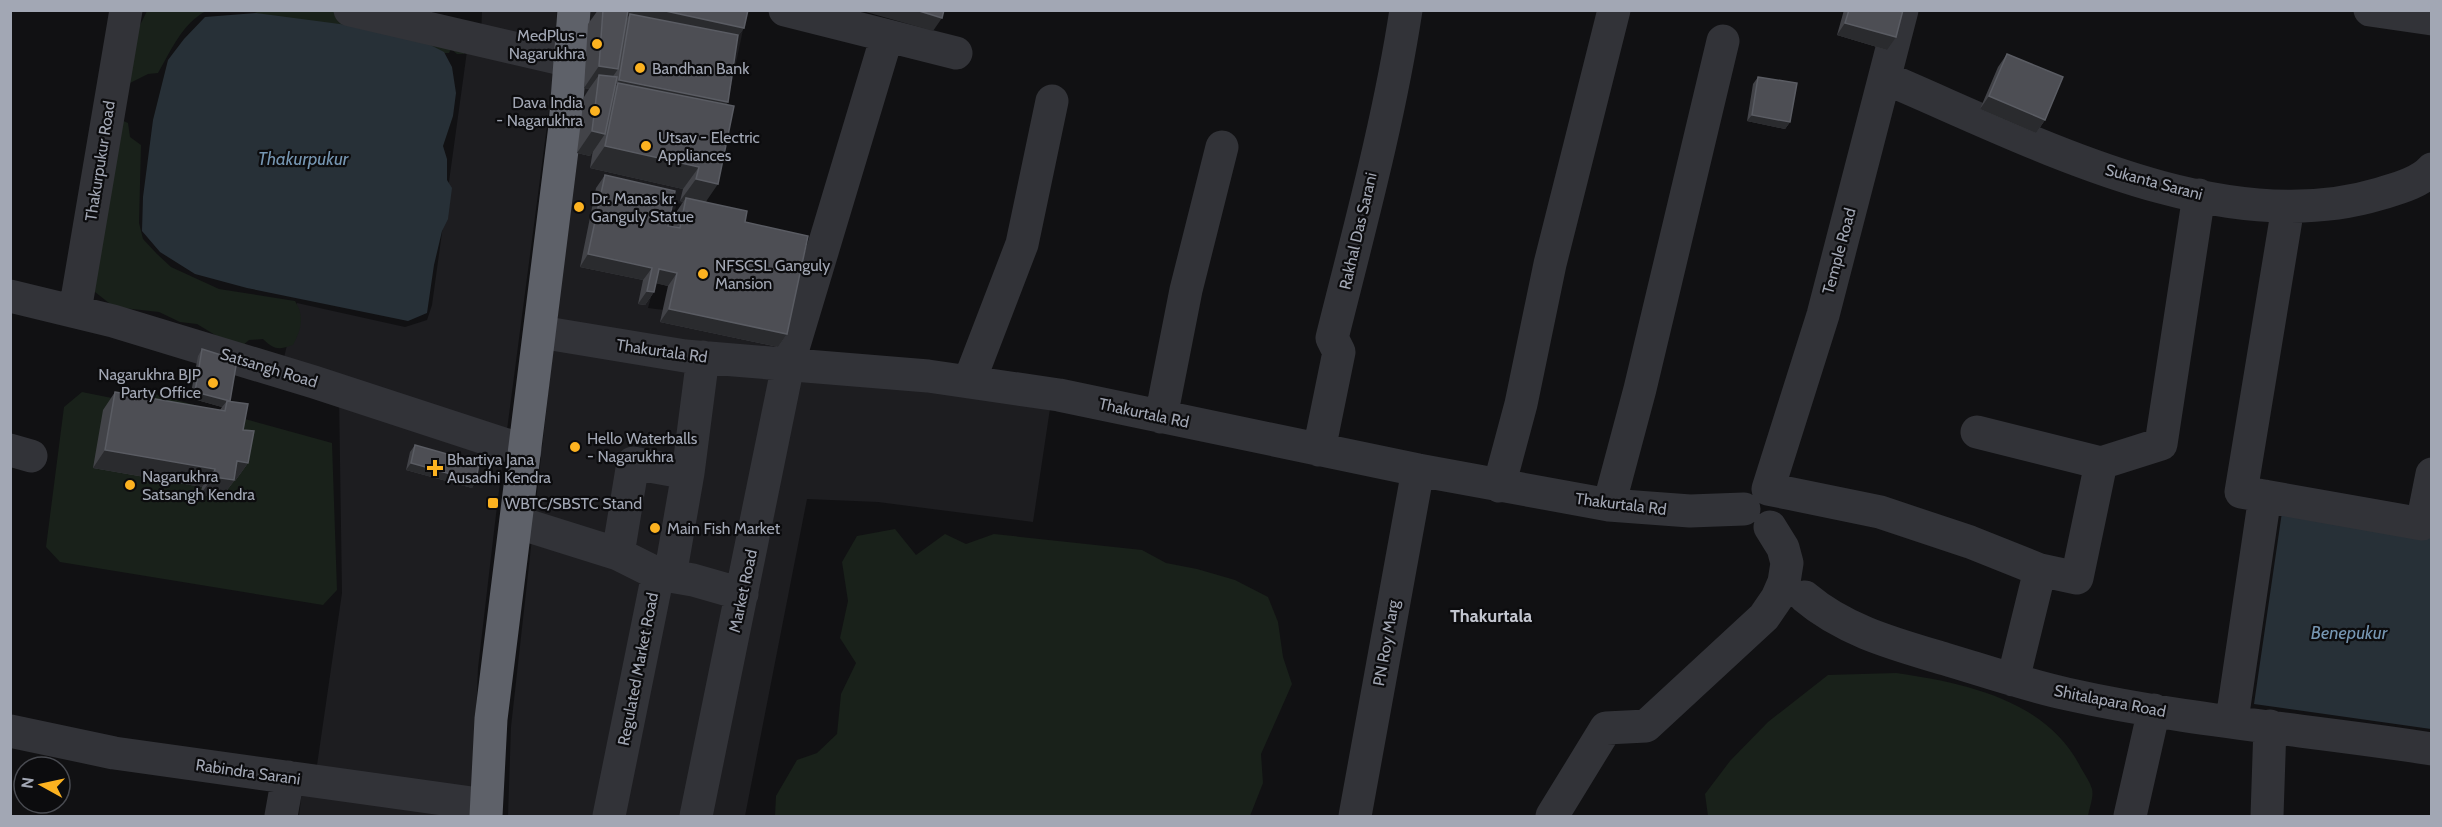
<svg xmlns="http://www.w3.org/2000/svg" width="2442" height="827" viewBox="0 0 2442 827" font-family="Cabin,sans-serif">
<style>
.built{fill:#1d1d20}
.green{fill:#19211a}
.water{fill:#273037}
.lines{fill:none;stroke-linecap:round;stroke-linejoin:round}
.minor{stroke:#323338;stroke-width:33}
.highway{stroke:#5e6169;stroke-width:33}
.wall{fill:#424348}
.shaded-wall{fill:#2a2b2e}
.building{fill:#4d4e54;stroke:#5a5c63;stroke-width:1.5}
.poi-dot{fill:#fcb220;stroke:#0c0c0e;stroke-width:2}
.labels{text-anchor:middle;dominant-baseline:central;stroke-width:4.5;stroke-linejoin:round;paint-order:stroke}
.poi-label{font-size:16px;fill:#a2a7b4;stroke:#0c0c0e;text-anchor:start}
.street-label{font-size:16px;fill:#a2a7b4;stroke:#0c0c0e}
.water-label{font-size:18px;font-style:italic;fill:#7696b2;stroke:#0c0c0e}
.neighbourhood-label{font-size:18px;font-weight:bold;fill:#c3c6d0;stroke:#0c0c0e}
</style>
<rect width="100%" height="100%" fill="#111113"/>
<!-- built -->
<path class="built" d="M 482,11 L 557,11 L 553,80 L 497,506 L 478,668 L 472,816 L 299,816 L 303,782 L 315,779 L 342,593 L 339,395 L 282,366 L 297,303 L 405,327 L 427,320 L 432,305 L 467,51 L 481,38 Z
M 583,11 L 747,11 L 705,209 L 677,203 L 648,308 L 795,326 L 783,358 L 557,326 Z
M 554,340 L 1051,402 L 1033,522 L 878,502 L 807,499 L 745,816 L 508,816 L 511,727 Z"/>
<!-- green -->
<path class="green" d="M 147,11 L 206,11 C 182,24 172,49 158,73 L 148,74 L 124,86 L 119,119 L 128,123 L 130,137 L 141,145 L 139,223 L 143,239 L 157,254 L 171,267 L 219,289 L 295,301 C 305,316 301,330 293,345 C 279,350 274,350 263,339 L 249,340 L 241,347 L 230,344 L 197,324 L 180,322 L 159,312 L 114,307 L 95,292 L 91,274 L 100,183 L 126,38 L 137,31 Z
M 252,11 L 335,11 L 465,50 L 464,54 L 457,54 L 451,49 L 449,53 L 438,53 L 288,26 Z
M 122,385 L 332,443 L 337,590 L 323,605 L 60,562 L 46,547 L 64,407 L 82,392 L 117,399 Z
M 895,529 L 916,555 L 945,534 L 966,544 L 994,534 L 1142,550 L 1166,563 L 1197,569 L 1235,580 L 1268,597 L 1278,622 L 1283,657 L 1292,684 L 1261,754 L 1263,783 L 1250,816 L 775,816 L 776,796 L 797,760 L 817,753 L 837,734 L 841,694 L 856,663 L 840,638 L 848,601 L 842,562 L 857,536 Z
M 1896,673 C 1965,683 2047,700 2081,768 C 2085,775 2090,782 2092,789 C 2094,797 2089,809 2088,816 L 1708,816 L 1705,794 L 1730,761 L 1768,722 L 1828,675 Z"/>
<!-- water -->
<path class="water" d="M 256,13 L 370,28 L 417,38 L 444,52 L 452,67 L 456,93 L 453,116 L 443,146 L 447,159 L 447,180 L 452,188 L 448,219 L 442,231 L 434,265 L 427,313 L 408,321 L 247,288 L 195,274 L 160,252 L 142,231 L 143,197 L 153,120 L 168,60 L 184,39 L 205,17 Z
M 2282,512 L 2431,533 L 2431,729 L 2254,704 Z"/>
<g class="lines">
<!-- minor -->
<path class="minor" d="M 350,10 L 570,61
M 785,10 L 956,53
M 1902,10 L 1823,315 L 1768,489 L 1880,512 L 1970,542 L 2040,570
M 2370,10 L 2432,19
M 1885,78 C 2029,139 2220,242 2379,194 C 2395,189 2420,183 2432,169
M 2288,207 L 2241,492 L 2422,524 L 2432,474
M 10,296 L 113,321 L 314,382 L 525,451
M 75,311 L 126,10
M 540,332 L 685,356 L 928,376 L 1059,395 L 1418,470 L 1609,505 L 1690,511 L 1744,509
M 969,382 L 1022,244 L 1052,101
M 1161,417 L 1186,290 L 1222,147
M 1977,432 L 2101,463 L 2077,578 L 2040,570 L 2013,680
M 10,450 L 31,456
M 1319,450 L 1339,352 L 1332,338 C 1359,230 1389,121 1406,10
M 2101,463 L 2161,444 L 2199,195
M 1499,486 L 1521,404 L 1550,264 L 1614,10
M 1609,505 L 1640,389 L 1723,41
M 516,522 L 618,554 L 658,574 L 693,580 L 742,594
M 618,554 L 633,463 L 688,473
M 670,576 L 688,473 L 703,357
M 1805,597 C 1845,631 1895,644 1945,659 C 1985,671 2026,685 2067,694 C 2187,721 2311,730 2432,749
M 2232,720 L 2265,496
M 10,731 L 114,753 L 486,805
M 281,816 L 288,777
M 609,816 L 658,574
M 696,816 L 788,365 L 887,36
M 1355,816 L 1418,470
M 1552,816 L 1606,728 L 1646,726 L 1764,617 L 1777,598 L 1784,582 L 1787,563 L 1783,548 L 1770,527
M 2130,816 L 2154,710
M 2267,816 L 2270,726"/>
<!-- highway -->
<path class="highway" d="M 486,816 L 491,719 L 565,126 L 574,10"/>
</g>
<!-- wall -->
<path class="wall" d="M 598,10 L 748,10 L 744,28 L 738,36 L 726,104 L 705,202 L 745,222 L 787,334 L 778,347 L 660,322 L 668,286 L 656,283 L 654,292 L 645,305 L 638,304 L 643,280 L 580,267 L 596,188 L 605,175 L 668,226 L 673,227 L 677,211 L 683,202 L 680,201 L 683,189 L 590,168 L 593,150 L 590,156 L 577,153 L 584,97 L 589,89 L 584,88 L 588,24 Z
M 1844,10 L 1903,10 L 1887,50 L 1837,35 Z
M 2007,54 L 2045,120 L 2036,133 L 1980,109 L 1998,67 Z
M 1758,77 L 1790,122 L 1785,129 L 1747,121 L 1753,84 Z
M 202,349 L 230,401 L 243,430 L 248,463 L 235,481 L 234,481 L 221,498 L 200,495 L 202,487 L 93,468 L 103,410 L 115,392 L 220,410 L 222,407 L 190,398 L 198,356 Z
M 415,445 L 476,481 L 472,488 L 406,470 L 410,452 Z"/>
<!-- shaded-wall -->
<path class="shaded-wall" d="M 608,10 L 661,10 L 744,28 L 731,46 L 630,14 L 624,23 L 602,19 Z
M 859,10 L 916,10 L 942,18 L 933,31 Z
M 1845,23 L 1896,37 L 1887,50 L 1837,35 Z
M 599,66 L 618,69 L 603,91 L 599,75 L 589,89 L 584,88 Z
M 619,80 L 728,102 L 712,124 L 618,83 L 604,102 Z
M 1989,96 L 2045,120 L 2036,133 L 1980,109 Z
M 1752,115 L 1790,122 L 1785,129 L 1747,121 Z
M 592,131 L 605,134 L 590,156 L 577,153 Z
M 605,146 L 699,167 L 683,189 L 590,168 Z
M 696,179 L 718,184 L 703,206 L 686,198 L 683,202 L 680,201 Z
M 588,254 L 652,268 L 643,280 L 580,267 Z
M 659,269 L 677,273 L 668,286 L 650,282 Z
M 647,291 L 654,292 L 645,305 L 638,304 Z
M 669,309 L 787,334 L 778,347 L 660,322 Z
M 195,392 L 230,401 L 227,401 L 222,407 L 190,398 Z
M 105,450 L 215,469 L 202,487 L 93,468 Z
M 237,461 L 248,463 L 235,481 L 234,481 L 221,498 L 200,495 L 213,477 Z
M 411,463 L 476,481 L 472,488 L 406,470 Z"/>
<!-- building -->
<path class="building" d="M 603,10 L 628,10 L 618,69 L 599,66 Z
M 661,10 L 748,10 L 744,28 Z
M 916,10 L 944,10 L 942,18 Z
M 1849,10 L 1903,10 L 1896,37 L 1845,23 Z
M 630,14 L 738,35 L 728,102 L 619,80 Z
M 2007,54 L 2063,77 L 2045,120 L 1989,96 Z
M 599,75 L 617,77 L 605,134 L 592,131 Z
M 1758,77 L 1797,83 L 1790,122 L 1752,115 Z
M 618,83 L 734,106 L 718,184 L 696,179 L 699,167 L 605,146 Z
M 605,175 L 675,191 L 668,226 L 680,228 L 686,198 L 747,211 L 745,222 L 808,236 L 787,334 L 669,309 L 677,273 L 659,269 L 654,292 L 647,291 L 652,268 L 588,254 Z
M 202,349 L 237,360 L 230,401 L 195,392 Z
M 115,392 L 225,411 L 227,401 L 248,404 L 243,430 L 254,431 L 248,463 L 237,461 L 234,480 L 213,477 L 215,469 L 105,450 Z
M 415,445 L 479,463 L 476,481 L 411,463 Z"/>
<!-- markers -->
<g class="poi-dot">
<circle cx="597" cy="44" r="6"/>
<circle cx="640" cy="68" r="6"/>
<circle cx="595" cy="111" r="6"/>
<circle cx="646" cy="146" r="6"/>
<circle cx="579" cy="207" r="6"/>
<circle cx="703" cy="274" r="6"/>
<circle cx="213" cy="383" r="6"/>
<circle cx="575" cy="447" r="6"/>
<path d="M432 459h6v6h6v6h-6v6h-6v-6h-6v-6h6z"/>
<circle cx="130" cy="485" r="6"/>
<rect x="487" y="497" width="12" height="12" rx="3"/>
<circle cx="655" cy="528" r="6"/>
</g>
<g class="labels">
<!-- poi labels -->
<g class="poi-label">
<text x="585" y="35" text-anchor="end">MedPlus -<tspan x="585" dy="18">Nagarukhra</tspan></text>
<text x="652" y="68">Bandhan Bank</text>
<text x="583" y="102" text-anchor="end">Dava India<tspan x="583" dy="18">- Nagarukhra</tspan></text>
<text x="658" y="137">Utsav - Electric<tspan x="658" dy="18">Appliances</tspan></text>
<text x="591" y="198">Dr. Manas kr.<tspan x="591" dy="18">Ganguly Statue</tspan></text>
<text x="715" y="265">NFSCSL Ganguly<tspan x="715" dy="18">Mansion</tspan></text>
<text x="201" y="374" text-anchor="end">Nagarukhra BJP<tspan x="201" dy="18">Party Office</tspan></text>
<text x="587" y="438">Hello Waterballs<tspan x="587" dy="18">- Nagarukhra</tspan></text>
<text x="447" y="459">Bhartiya Jana<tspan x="447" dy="18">Ausadhi Kendra</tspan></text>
<text x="142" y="476">Nagarukhra<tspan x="142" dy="18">Satsangh Kendra</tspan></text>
<text x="505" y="503">WBTC/SBSTC Stand</text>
<text x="667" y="528">Main Fish Market</text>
</g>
<!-- street labels -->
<g class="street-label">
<text transform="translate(100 161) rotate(-81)">Thakurpukur Road</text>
<text transform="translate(2154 182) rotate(15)">Sukanta Sarani</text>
<text transform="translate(1358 231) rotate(-77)">Rakhal Das Sarani</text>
<text transform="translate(1839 251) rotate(-75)">Temple Road</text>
<text transform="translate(662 351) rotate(8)">Thakurtala Rd</text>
<text transform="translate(269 368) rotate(17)">Satsangh Road</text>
<text transform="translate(1144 413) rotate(12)">Thakurtala Rd</text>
<text transform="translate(1621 504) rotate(7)">Thakurtala Rd</text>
<text transform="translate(743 591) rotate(-78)">Market Road</text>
<text transform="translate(1386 643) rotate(-80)">PN Roy Marg</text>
<text transform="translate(638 669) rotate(-79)">Regulated Market Road</text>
<text transform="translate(2110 701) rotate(11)">Shitalapara Road</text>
<text transform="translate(248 772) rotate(8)">Rabindra Sarani</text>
</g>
<!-- water labels -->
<g class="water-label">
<text x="303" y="159">Thakurpukur</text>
<text x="2349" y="633">Benepukur</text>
</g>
<!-- neighbourhood labels -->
<g class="neighbourhood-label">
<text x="1491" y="616">Thakurtala</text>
</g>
</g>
<!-- border -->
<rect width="2442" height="827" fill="none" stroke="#a2a7b4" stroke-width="24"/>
<!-- north arrow -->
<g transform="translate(42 785) rotate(278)"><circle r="28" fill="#0c0c0e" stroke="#484a50" stroke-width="1.5"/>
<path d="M0-4.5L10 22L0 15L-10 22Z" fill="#fcb220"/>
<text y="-9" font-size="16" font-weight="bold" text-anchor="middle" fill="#a2a7b4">N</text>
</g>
</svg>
